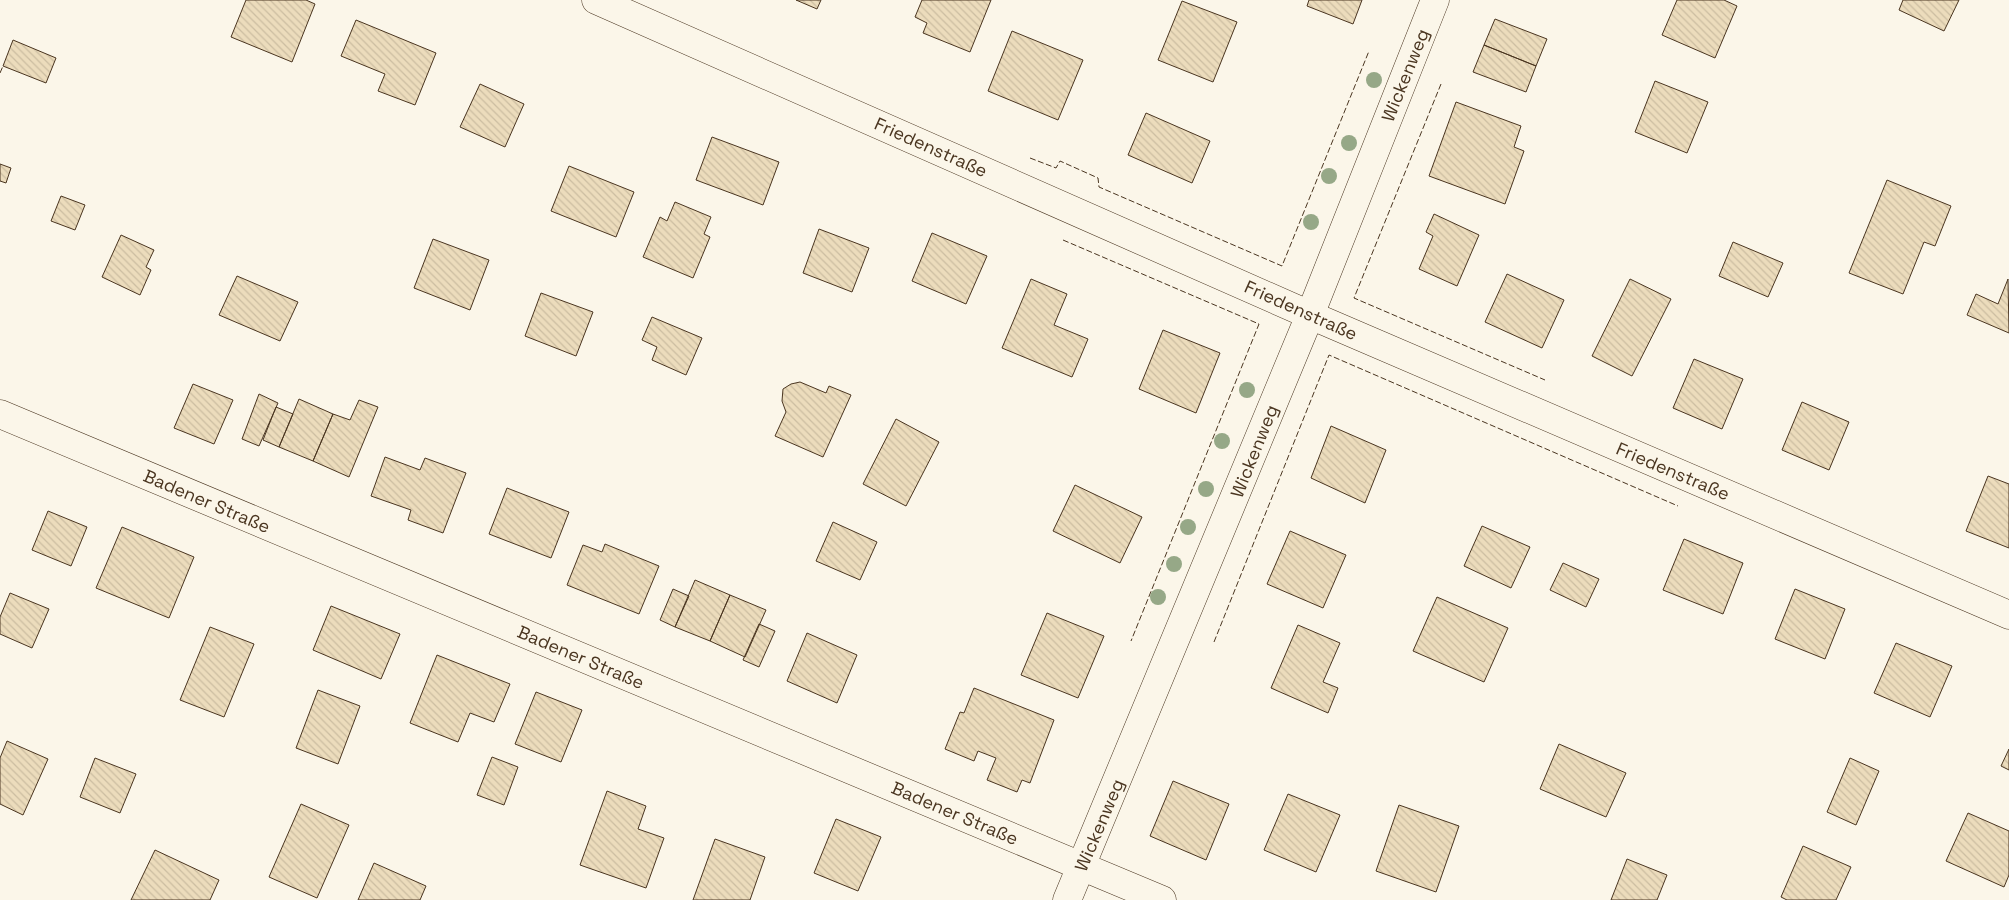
<svg xmlns="http://www.w3.org/2000/svg" width="2009" height="900" viewBox="0 0 2009 900" font-family="'Space Grotesk',sans-serif">
<style>
.building{fill:url(#building-back-hatch);stroke:#4a3520}
.lines{fill:none;stroke-linecap:round;stroke-linejoin:round}
.minor-casing{stroke:#4a3520;stroke-width:29}
.minor{stroke:#fbf6e9;stroke-width:28}
.fence{stroke:#4a3520;stroke-width:1;stroke-dasharray:6 2.5;stroke-linecap:butt}
.tree{fill:#96a887}
.labels{text-anchor:middle;dominant-baseline:central;stroke-width:4;stroke-linejoin:round;paint-order:stroke}
.street-label{font-size:18px;fill:#4a3520;stroke:#fbf6e9}
</style>
<defs>
<pattern id="building-back-hatch" width="6" height="6" patternUnits="userSpaceOnUse" patternTransform="scale(1.25)"><rect width="6" height="6" fill="#ecdcbc"/><path d="M-1 5l2 2M0 0l6 6M5-1l2 2" fill="none" stroke="#ccbda1"/></pattern>
</defs>
<rect width="100%" height="100%" fill="#fbf6e9"/>
<!-- building -->
<path class="building" d="M 246,0 L 306,0 L 315,4 L 292,62 L 231,37 Z
M 796,0 L 821,0 L 817,9 Z
M 922,0 L 991,0 L 970,52 L 923,33 L 927,23 L 915,17 Z
M 1309,0 L 1362,0 L 1353,24 L 1307,6 Z
M 1677,0 L 1724,0 L 1737,6 L 1715,58 L 1662,35 Z
M 1903,0 L 1959,0 L 1944,31 L 1899,10 Z
M 1182,1 L 1237,22 L 1213,82 L 1158,60 Z
M 1495,19 L 1547,39 L 1536,66 L 1484,45 Z
M 356,20 L 436,53 L 415,105 L 378,91 L 385,74 L 341,56 Z
M 1012,31 L 1083,60 L 1058,120 L 988,91 Z
M 13,40 L 56,58 L 46,83 L 3,66 Z
M 1484,45 L 1536,66 L 1526,92 L 1473,72 Z
M 1655,81 L 1708,102 L 1687,153 L 1635,132 Z
M 480,84 L 524,104 L 505,147 L 460,127 Z
M 1456,102 L 1521,126 L 1514,147 L 1524,151 L 1505,204 L 1429,176 Z
M 1146,113 L 1210,141 L 1192,183 L 1128,155 Z
M 712,137 L 779,162 L 763,205 L 696,180 Z
M 0,164 L 11,168 L 6,183 L 0,181 Z
M 569,166 L 634,192 L 616,237 L 551,211 Z
M 1887,180 L 1951,206 L 1935,246 L 1924,242 L 1903,294 L 1849,273 Z
M 61,196 L 85,205 L 75,230 L 51,221 Z
M 675,202 L 711,217 L 704,234 L 710,237 L 693,278 L 643,257 L 660,217 L 667,221 Z
M 1434,214 L 1479,235 L 1457,286 L 1419,269 L 1433,236 L 1426,232 Z
M 819,229 L 869,248 L 852,292 L 803,273 Z
M 932,233 L 987,256 L 966,304 L 912,281 Z
M 121,235 L 154,250 L 146,267 L 151,270 L 140,295 L 102,277 Z
M 433,239 L 489,260 L 470,310 L 414,288 Z
M 1733,242 L 1783,263 L 1768,297 L 1719,276 Z
M 1507,274 L 1564,300 L 1542,348 L 1485,322 Z
M 237,276 L 298,302 L 280,341 L 219,315 Z
M 1031,279 L 1067,294 L 1054,325 L 1088,339 L 1072,377 L 1002,348 Z
M 1630,279 L 1671,299 L 1632,376 L 1592,356 Z
M 2008,279 L 2009,333 L 1967,315 L 1976,294 L 1998,304 Z
M 541,293 L 593,312 L 576,356 L 525,336 Z
M 652,317 L 702,338 L 686,375 L 652,360 L 657,347 L 642,340 Z
M 1163,330 L 1220,353 L 1196,413 L 1139,389 Z
M 1694,359 L 1743,379 L 1722,429 L 1673,408 Z
M 800,382 L 826,393 L 829,386 L 851,395 L 823,457 L 775,436 L 786,412 L 782,401 L 783,389 L 791,384 Z
M 193,384 L 233,400 L 214,444 L 174,428 Z
M 259,394 L 278,403 L 259,446 L 242,439 Z
M 299,399 L 333,414 L 313,461 L 279,447 Z
M 359,400 L 378,407 L 349,477 L 313,461 L 333,414 L 350,420 Z
M 1802,402 L 1849,422 L 1829,470 L 1782,450 Z
M 276,407 L 293,414 L 279,447 L 263,440 Z
M 896,419 L 939,442 L 906,506 L 863,484 Z
M 1331,426 L 1386,450 L 1365,503 L 1311,478 Z
M 385,457 L 420,470 L 425,458 L 466,473 L 443,533 L 408,520 L 411,510 L 371,496 Z
M 1988,476 L 2009,484 L 2009,548 L 1966,531 Z
M 1075,485 L 1142,517 L 1120,563 L 1053,531 Z
M 507,488 L 569,512 L 551,558 L 489,534 Z
M 48,511 L 87,527 L 71,566 L 32,550 Z
M 833,522 L 877,542 L 860,580 L 816,561 Z
M 1482,526 L 1530,547 L 1511,588 L 1464,566 Z
M 122,527 L 194,557 L 169,618 L 96,588 Z
M 1290,531 L 1346,555 L 1323,608 L 1267,584 Z
M 1684,539 L 1743,563 L 1723,614 L 1663,590 Z
M 605,544 L 659,566 L 639,614 L 567,585 L 583,545 L 602,552 Z
M 1563,563 L 1599,579 L 1586,607 L 1550,590 Z
M 695,580 L 730,595 L 710,641 L 675,627 Z
M 673,589 L 689,596 L 675,627 L 660,620 Z
M 1795,589 L 1845,609 L 1825,659 L 1775,639 Z
M 10,593 L 49,609 L 32,648 L 0,634 L 0,617 Z
M 730,595 L 766,610 L 745,657 L 710,641 Z
M 1437,597 L 1508,628 L 1484,682 L 1413,651 Z
M 331,606 L 400,634 L 381,679 L 313,650 Z
M 1047,613 L 1104,636 L 1078,698 L 1021,675 Z
M 759,624 L 775,631 L 759,667 L 743,660 Z
M 1298,625 L 1340,643 L 1323,682 L 1338,688 L 1328,713 L 1271,688 Z
M 210,627 L 254,644 L 224,717 L 180,700 Z
M 807,633 L 857,655 L 837,703 L 787,681 Z
M 1896,643 L 1952,666 L 1930,717 L 1874,693 Z
M 437,655 L 510,684 L 494,722 L 470,713 L 458,742 L 410,723 Z
M 974,688 L 1054,720 L 1030,783 L 1022,780 L 1017,792 L 987,780 L 996,758 L 978,751 L 974,761 L 945,749 L 960,712 L 964,713 Z
M 318,690 L 360,706 L 338,764 L 296,748 Z
M 536,692 L 582,710 L 561,762 L 515,744 Z
M 7,741 L 48,759 L 23,815 L 0,804 L 0,758 Z
M 1559,744 L 1626,773 L 1606,817 L 1540,789 Z
M 2009,749 L 2009,770 L 2001,766 Z
M 492,757 L 518,767 L 504,805 L 477,795 Z
M 95,758 L 136,774 L 120,813 L 80,797 Z
M 1850,758 L 1879,771 L 1856,825 L 1827,812 Z
M 1173,781 L 1229,804 L 1206,860 L 1150,836 Z
M 607,791 L 646,806 L 638,829 L 664,838 L 646,888 L 580,865 Z
M 1288,794 L 1340,815 L 1316,872 L 1264,850 Z
M 301,804 L 349,825 L 317,898 L 269,877 Z
M 1399,805 L 1459,826 L 1436,892 L 1376,871 Z
M 1968,813 L 2009,831 L 2009,875 L 2004,887 L 1946,861 Z
M 836,819 L 881,837 L 858,891 L 814,873 Z
M 715,839 L 765,857 L 750,900 L 693,900 Z
M 1803,846 L 1851,867 L 1836,900 L 1787,900 L 1781,897 Z
M 155,850 L 219,880 L 210,900 L 131,900 Z
M 1627,859 L 1667,875 L 1657,900 L 1611,900 Z
M 374,863 L 426,886 L 420,900 L 358,900 Z"/>
<g class="lines">
<!-- minor casing -->
<g class="minor-casing">
<path id="minor" d="M 596,0 L 1310,315 L 2009,615
M 0,414 L 1162,900
M 1067,900 L 1310,315 L 1435,0"/>
</g>
<!-- minor -->
<use href="#minor" class="minor"/>
<!-- fence -->
<path class="fence" d="M 0,73 L 3,66
M 1441,84 L 1354,298 L 1545,380
M 1030,158 L 1056,168 L 1060,161 L 1098,178 L 1099,187 L 1282,266 L 1369,51
M 1063,240 L 1259,324 L 1131,641
M 1214,642 L 1329,355 L 1678,506"/>
</g>
<!-- trees -->
<g class="tree">
<circle cx="1374" cy="80" r="8"/>
<circle cx="1349" cy="143" r="8"/>
<circle cx="1329" cy="176" r="8"/>
<circle cx="1311" cy="222" r="8"/>
<circle cx="1247" cy="390" r="8"/>
<circle cx="1222" cy="441" r="8"/>
<circle cx="1206" cy="489" r="8"/>
<circle cx="1188" cy="527" r="8"/>
<circle cx="1174" cy="564" r="8"/>
<circle cx="1158" cy="597" r="8"/>
</g>
<g class="labels">
<!-- street labels -->
<g class="street-label">
<text transform="translate(1405 75) rotate(-68)">Wickenweg</text>
<text transform="translate(931 147) rotate(24)">Friedenstraße</text>
<text transform="translate(1301 310) rotate(24)">Friedenstraße</text>
<text transform="translate(1254 451) rotate(-68)">Wickenweg</text>
<text transform="translate(1673 471) rotate(23)">Friedenstraße</text>
<text transform="translate(207 501) rotate(23)">Badener Straße</text>
<text transform="translate(581 657) rotate(23)">Badener Straße</text>
<text transform="translate(955 813) rotate(23)">Badener Straße</text>
<text transform="translate(1099 825) rotate(-67)">Wickenweg</text>
</g>
</g>
</svg>
